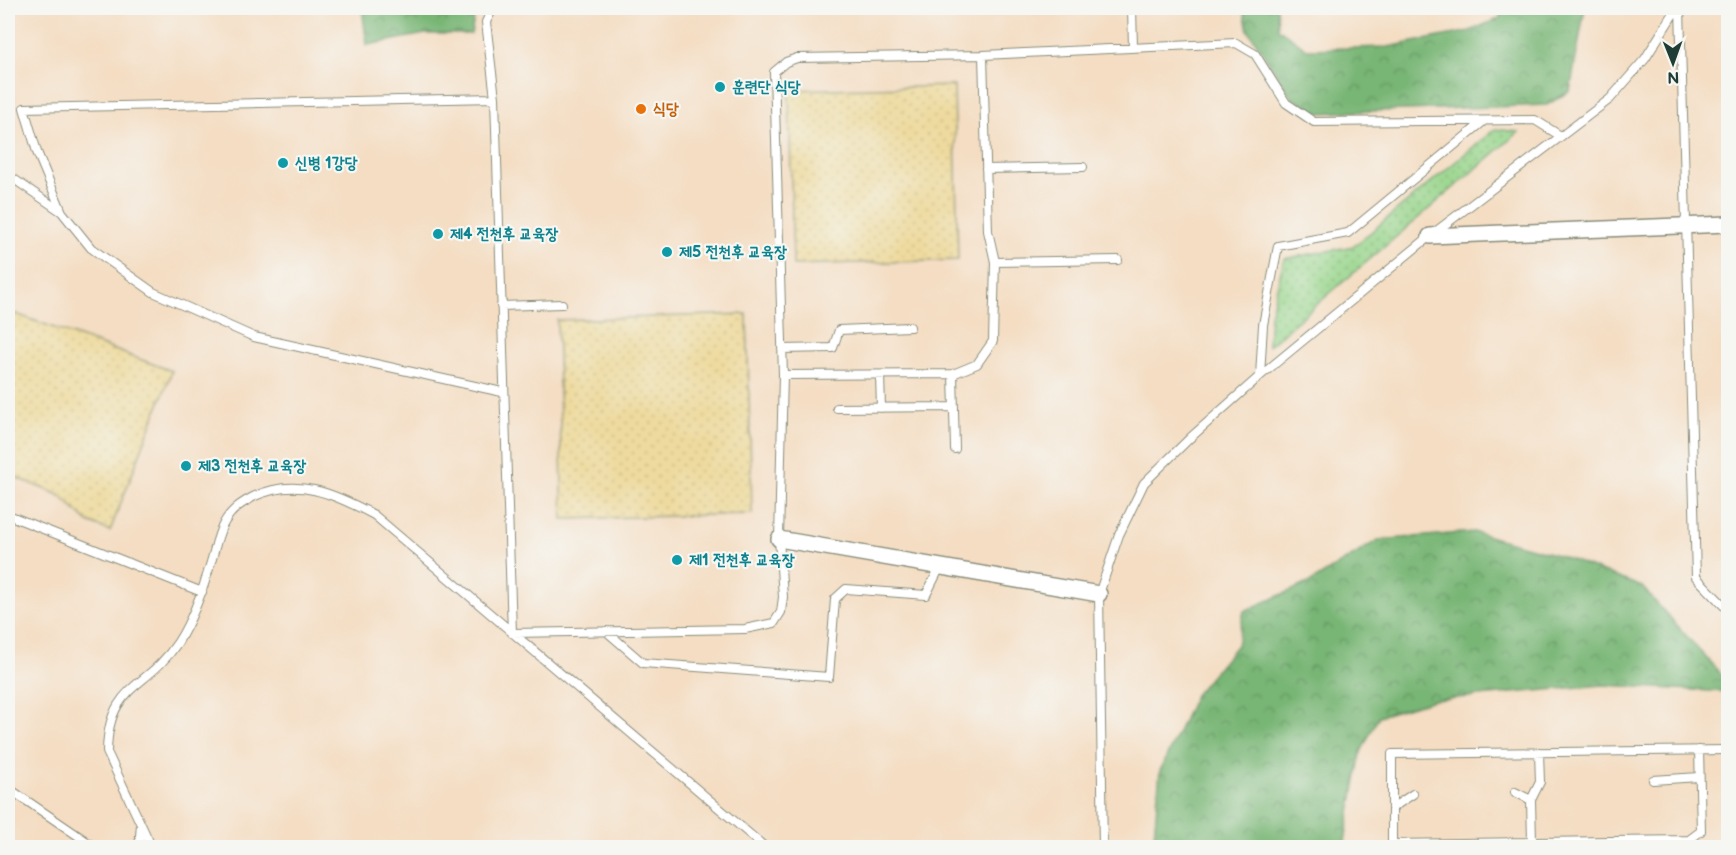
<svg xmlns="http://www.w3.org/2000/svg" width="1736" height="855" viewBox="0 0 1736 855" font-family="'Balsamiq Sans','Poor Story',sans-serif">
<style>
.grass{fill:url(#grass-dots);stroke:#5a885e;stroke-width:1.5}
.forest{fill:url(#forest-crowns);stroke:#4c7a54;stroke-width:1.5}
.sand{fill:url(#sand-dots);stroke:#868c69;stroke-width:1.5}
.lines{fill:none;stroke-linecap:round;stroke-linejoin:round}
.lane-casing{stroke:#8a8d7b;stroke-width:10}
.street-casing{stroke:#8a8d7b;stroke-width:18}
.lane{stroke:#fff;stroke-width:8}
.street{stroke:#fff;stroke-width:15}
.culture-dot{fill:#0f9aa8;stroke:#f6f6f2;stroke-width:2}
.food-dot{fill:#e8710a;stroke:#f6f6f2;stroke-width:2}
.labels{text-anchor:middle;dominant-baseline:central;stroke-width:4.5;stroke-linejoin:round;paint-order:stroke}
.culture-label{font-size:16px;font-weight:bold;fill:#0d838f;stroke:#f6f6f2;text-anchor:start}
.food-label{font-size:16px;font-weight:bold;fill:#c56008;stroke:#f6f6f2;text-anchor:start}
</style>
<defs>
<pattern id="grass-dots" width="8" height="8" patternUnits="userSpaceOnUse" patternTransform="scale(1.5)"><rect width="8" height="8" fill="#96d489"/><path d="M2 2h.1M6 6h.1" fill="none" stroke="#7aad71" stroke-width="1.8" stroke-linecap="round"/></pattern>
<pattern id="forest-crowns" width="20" height="18" patternUnits="userSpaceOnUse" patternTransform="scale(1.5)"><rect width="20" height="18" fill="#78b675"/><path d="M2 6a3 3 0 1 1 6 0M12 15a3 3 0 1 1 6 0" fill="none" stroke="#629561"/></pattern>
<pattern id="sand-dots" width="8" height="8" patternUnits="userSpaceOnUse" patternTransform="scale(1.5)"><rect width="8" height="8" fill="#eeda9e"/><path d="M2 2h.1M6 6h.1" fill="none" stroke="#ccbc89" stroke-width="1.8" stroke-linecap="round"/></pattern>
</defs>
<rect width="100%" height="100%" fill="#f6f6f2"/>
<filter id="ink" filterUnits="userSpaceOnUse"><feTurbulence type="fractalNoise" baseFrequency=".0167" numOctaves="2"/><feDisplacementMap in="SourceGraphic" scale="12" xChannelSelector="R" yChannelSelector="G"/><feConvolveMatrix kernelMatrix="1 2 1 2 8 2 1 2 1" color-interpolation-filters="sRGB"/></filter>
<filter id="wash" filterUnits="userSpaceOnUse"><feTurbulence type="fractalNoise" baseFrequency=".008" numOctaves="4" result="noise"/><feDisplacementMap in="SourceGraphic" scale="24" xChannelSelector="R" yChannelSelector="G"/><feGaussianBlur stdDeviation="1.35" result="paint"/><feColorMatrix in="noise" values="0 0 0 0 0 0 0 0 0 0 0 0 0 0 0 0 0 1.4 0 .05"/><feComposite in="paint" operator="in"/></filter>
<g filter="url(#wash)">
<rect width="100%" height="100%" fill="#f4ddc2"/>
<!-- grass -->
<path class="grass" d="M 1495,129 L 1519,132 L 1268,346 L 1270,315 L 1284,259 L 1354,246 Z"/>
<!-- forest -->
<path class="forest" d="M 362,8 L 476,8 L 471,34 L 425,34 L 367,45 Z
M 1243,8 L 1277,8 L 1278,28 L 1307,49 L 1388,47 L 1470,31 L 1500,18 L 1500,8 L 1585,8 L 1570,91 L 1547,105 L 1319,113 L 1292,98 L 1248,30 Z
M 1474,532 L 1561,556 L 1642,587 L 1728,682 L 1728,692 L 1603,685 L 1434,700 L 1379,716 L 1361,752 L 1344,847 L 1153,847 L 1160,771 L 1195,695 L 1237,645 L 1244,611 L 1311,582 L 1378,540 Z"/>
<!-- sand -->
<path class="sand" d="M 954,86 L 958,260 L 793,265 L 789,90 Z
M 8,311 L 172,371 L 110,531 L 88,522 L 59,495 L 8,474 Z
M 747,314 L 752,514 L 563,519 L 557,320 Z"/>
</g>
<g filter="url(#ink)">
<g class="lines">
<!-- lane casing -->
<g class="lane-casing">
<path id="lane" d="M 493,8 L 486,22 L 495,98 L 512,633 L 745,629 L 774,623 L 781,612 L 783,597 L 779,539 L 783,375 L 774,72 L 786,62 L 797,58 L 983,55 L 1236,43 L 1255,54 L 1286,103 L 1314,122 L 1535,120 L 1559,135
M 1132,8 L 1133,47
M 1680,8 L 1696,577 L 1728,610
M 983,55 L 988,231 L 995,262
M 986,169 L 1083,167
M 8,175 L 62,212 L 91,248 L 153,292 L 254,337 L 502,392
M 62,212 L 37,152 L 24,108 L 495,98
M 501,306 L 562,304
M 782,349 L 833,348 L 839,330 L 910,327
M 953,374 L 955,449
M 783,375 L 953,374 L 977,364 L 993,341 L 995,262 L 1118,260
M 880,375 L 881,408
M 1260,376 L 1263,325 L 1278,246 L 1348,233 L 1484,121
M 837,408 L 954,407
M 8,515 L 202,592
M 606,631 L 643,663 L 829,677 L 835,599 L 846,589 L 926,595 L 940,567
M 1699,750 L 1701,831 L 1689,840 L 1392,844 L 1392,754 L 1728,750
M 1653,780 L 1699,777
M 8,788 L 96,848
M 1515,792 L 1531,800 L 1532,842
M 1531,800 L 1540,782 L 1539,752
M 1392,808 L 1413,794
M 139,848 L 141,824
M 152,848 L 107,752 C 108,683 147,690 178,642 C 193,618 203,590 211,562 C 215,550 217,535 224,523 C 231,510 240,504 253,497 C 296,476 335,494 374,515 L 766,848
M 1103,848 L 1099,594 L 1119,535 L 1144,483 L 1190,438 L 1260,376 L 1430,236 L 1610,99 L 1645,59 L 1677,8"/>
</g>
<!-- street casing -->
<g class="street-casing">
<path id="street" d="M 1430,236 L 1728,224
M 779,539 L 1099,594"/>
</g>
<!-- lane -->
<use href="#lane" class="lane"/>
<!-- street -->
<use href="#street" class="street"/>
</g>
</g>
<!-- markers -->
<g class="culture-dot">
<circle cx="720" cy="87" r="6"/>
<circle cx="283" cy="163" r="6"/>
<circle cx="438" cy="234" r="6"/>
<circle cx="667" cy="252" r="6"/>
<circle cx="186" cy="466" r="6"/>
<circle cx="677" cy="560" r="6"/>
</g>
<circle class="food-dot" cx="641" cy="109" r="6"/>
<g class="labels">
<!-- culture labels -->
<g class="culture-label">
<text x="732" y="87">훈련단 식당</text>
<text x="295" y="163">신병 1강당</text>
<text x="450" y="234">제4 전천후 교육장</text>
<text x="679" y="252">제5 전천후 교육장</text>
<text x="198" y="466">제3 전천후 교육장</text>
<text x="689" y="560">제1 전천후 교육장</text>
</g>
<!-- food labels -->
<g class="food-label">
<text x="653" y="109">식당</text>
</g>
</g>
<!-- margin -->
<rect width="1736" height="855" fill="none" stroke="#f6f6f2" stroke-width="30"/>
<!-- north arrow -->
<g transform="translate(1673 63) rotate(179)" stroke="#f6f6f2" stroke-width="4.5" paint-order="stroke">
<path d="M0-4.5L10 22L0 15L-10 22Z" fill="#1f3d34"/>
<text y="-9" font-size="16" font-weight="bold" text-anchor="middle" fill="#1f3d34">N</text>
</g>
</svg>
